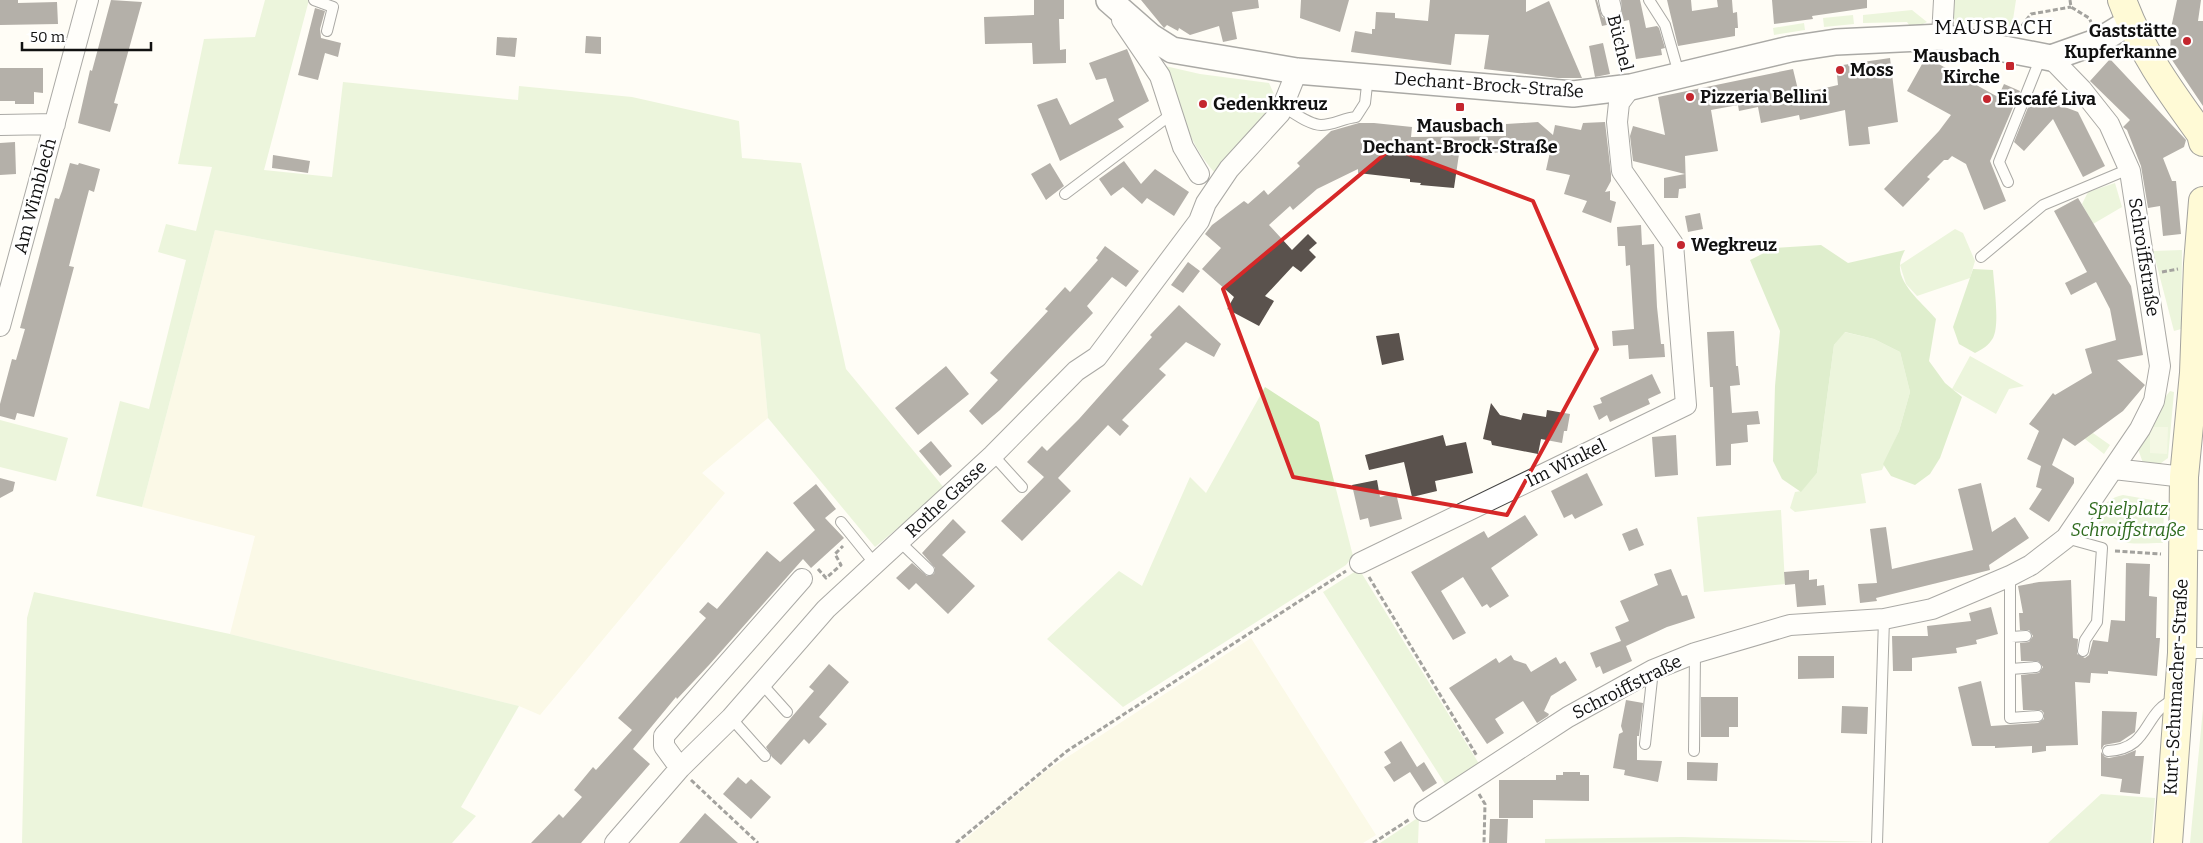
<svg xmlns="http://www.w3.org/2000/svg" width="2203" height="843" viewBox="0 0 2203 843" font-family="Bitter,serif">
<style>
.farmland{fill:#f6f3d4}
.green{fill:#d5ebbd}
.forest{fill:#b9dc9c}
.pitch{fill:#e6f2cf}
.building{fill:#5a524d}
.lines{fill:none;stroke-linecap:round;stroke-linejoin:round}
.service-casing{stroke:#444;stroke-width:12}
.minor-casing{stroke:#444;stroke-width:22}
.tertiary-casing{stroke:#444;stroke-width:28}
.secondary-casing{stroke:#333;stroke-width:30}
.path{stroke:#333;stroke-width:3;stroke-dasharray:5 2.5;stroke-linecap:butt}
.service{stroke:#fff;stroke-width:10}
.minor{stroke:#fff;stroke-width:20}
.tertiary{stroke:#fff;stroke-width:25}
.secondary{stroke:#fff6b0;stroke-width:28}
.marked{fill:none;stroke:#d62828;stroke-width:4;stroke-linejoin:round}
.poi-dot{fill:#c4262e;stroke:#fff;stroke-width:2}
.labels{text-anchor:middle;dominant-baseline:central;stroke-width:5;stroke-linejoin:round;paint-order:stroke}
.poi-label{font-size:18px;font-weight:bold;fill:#111;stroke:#fff;text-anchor:start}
.street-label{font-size:18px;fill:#111;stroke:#fff}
.park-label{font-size:18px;font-style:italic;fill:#2f6b1f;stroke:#fff}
.quarter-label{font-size:20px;letter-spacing:1px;fill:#111;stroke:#fff}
</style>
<rect width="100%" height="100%" fill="#fffdf5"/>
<!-- farmland -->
<path class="farmland" d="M 215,230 L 760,334 L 768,418 L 702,473 L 725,493 L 540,715 L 519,706 L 230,634 L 255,536 L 142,507 Z
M 1251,638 L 1376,835 L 1363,843 L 961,843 L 1046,771 Z"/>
<!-- green -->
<path class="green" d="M 265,0 L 309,0 L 264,170 L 332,177 L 343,82 L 518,100 L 519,86 L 632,97 L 739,121 L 742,158 L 801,163 L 846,369 L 945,489 L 875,547 L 768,418 L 760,334 L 215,230 L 142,507 L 96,496 L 120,401 L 149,409 L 186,260 L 158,252 L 166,224 L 196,231 L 212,167 L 178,164 L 204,39 L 255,37 Z
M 1949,0 L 2016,0 L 2012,26 L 1958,23 L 1954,19 Z
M 1912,10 L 1927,22 L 1912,29 L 1907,22 L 1863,23 L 1863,15 Z
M 1853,15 L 1854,24 L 1824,27 L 1823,18 Z
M 1804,23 L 1805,30 L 1774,35 L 1773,28 Z
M 1165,66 L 1200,74 L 1269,83 L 1274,94 L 1266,102 L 1266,113 L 1214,172 C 1187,141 1178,104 1165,66 Z
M 2115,183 L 2122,207 L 2093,224 L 2082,204 L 2088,192 Z
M 1955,229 L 1963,233 L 1975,261 L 1970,278 L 1917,296 L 1906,284 L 1900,265 Z
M 2182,250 L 2181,329 L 2174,331 L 2153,251 Z
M 1844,332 L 1874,339 L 1900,352 L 1910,392 L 1899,431 L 1882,470 L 1861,474 L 1866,503 L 1795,512 L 1790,508 L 1795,492 L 1801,491 L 1817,473 L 1834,345 Z
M 1970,356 L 2024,386 L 2009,389 L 1996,414 L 1952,389 Z
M 1265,387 L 1319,422 L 1353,556 L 1346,565 L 1123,707 L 1047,639 L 1119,571 L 1142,586 L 1190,477 L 1206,493 Z
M 2170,391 L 2174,392 L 2168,458 L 2157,466 L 2143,463 L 2137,446 L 2148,419 Z
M 0,420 L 68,438 L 56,481 L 0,467 Z
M 2083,426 L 2110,445 L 2104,454 L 2080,435 Z
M 2123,495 L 2158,501 L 2164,506 L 2163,543 C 2136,543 2119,548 2099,527 C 2098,509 2105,499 2123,495 Z
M 1781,510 L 1785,584 L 1704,592 L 1697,517 Z
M 1359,569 L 1481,767 L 1447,787 L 1323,592 Z
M 34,592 L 230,634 L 519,706 L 461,807 L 476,816 L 452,843 L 22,843 L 27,618 Z
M 2203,709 L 2203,843 L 2190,843 Z
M 2101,794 L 2155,798 L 2151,843 L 2048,843 Z
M 1419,817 L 1418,843 L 1380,843 Z
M 1682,837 L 1874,842 L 1545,843 L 1545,839 Z"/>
<!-- forest -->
<path class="forest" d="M 1821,245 L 1848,263 L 1905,250 C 1903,254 1900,260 1900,265 C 1898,285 1925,305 1936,319 L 1929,361 L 1945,383 L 1962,397 L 1940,458 L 1930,474 L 1915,485 L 1891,476 L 1883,464 L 1899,431 L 1910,392 L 1900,352 L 1874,339 L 1845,332 L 1834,345 L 1817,473 L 1801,492 L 1782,479 L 1773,461 L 1775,386 L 1780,331 L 1750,260 L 1774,248 Z
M 1973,269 L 1993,270 C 1994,285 2000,325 1993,338 C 1988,346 1983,349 1975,353 L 1959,344 L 1953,327 Z"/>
<!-- pitch -->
<path class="pitch" d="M 2150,427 L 2168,427 L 2167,454 L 2150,453 Z"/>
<!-- building -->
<path class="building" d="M 0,0 L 18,0 L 18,3 L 57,2 L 58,24 L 0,25 Z
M 111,0 L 142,2 L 114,103 L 118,104 L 110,132 L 78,123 L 90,70 L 92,71 Z
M 1034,0 L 1064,0 L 1064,19 L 1059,19 L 1060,50 L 1066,49 L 1066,63 L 1033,64 L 1032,43 L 985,44 L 984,17 L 1034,15 Z
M 1141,0 L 1258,0 L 1259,8 L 1232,12 L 1237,39 L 1223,42 L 1219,26 L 1190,35 L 1179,28 L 1178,31 L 1167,25 L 1164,28 Z
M 1301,0 L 1349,0 L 1340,32 L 1300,18 Z
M 1430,0 L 1526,0 L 1526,12 L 1549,1 L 1582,78 L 1558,78 L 1484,69 L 1489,35 L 1455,34 L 1451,65 L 1351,52 L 1355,31 L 1372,34 L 1372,29 L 1375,29 L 1376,12 L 1395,13 L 1395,18 L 1428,21 Z
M 1595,0 L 1597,0 L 1602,17 L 1613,21 L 1622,13 L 1621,0 L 1640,0 L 1646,28 L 1657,26 L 1659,28 L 1665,48 L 1661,49 L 1662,55 L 1636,59 L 1629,20 L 1602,26 Z
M 1667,0 L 1691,0 L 1692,11 L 1718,7 L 1717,0 L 1732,0 L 1733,13 L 1737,12 L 1738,28 L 1735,28 L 1735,36 L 1678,46 Z
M 1772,0 L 1867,0 L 1867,8 L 1812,16 L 1813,19 L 1774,24 Z
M 2177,0 L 2201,0 L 2198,21 L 2203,21 L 2203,106 L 2170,57 L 2171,28 Z
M 315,8 L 325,11 L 320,29 L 321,38 L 341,43 L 338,57 L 325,53 L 318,80 L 298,75 Z
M 586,36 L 601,37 L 601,54 L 585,53 Z
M 497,37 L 517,38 L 515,57 L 496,55 Z
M 1603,43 L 1610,74 L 1595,77 L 1589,46 Z
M 1127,49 L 1149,101 L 1118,119 L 1124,127 L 1060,161 L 1037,105 L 1057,98 L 1070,125 L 1114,101 L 1106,78 L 1096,80 L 1089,63 Z
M 1926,57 L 1998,97 L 2004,84 L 2020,91 L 1990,161 L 2006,201 L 1984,210 L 1966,164 L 1952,156 L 1948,160 L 1944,160 L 1927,177 L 1930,179 L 1903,207 L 1884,189 L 1939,131 L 1951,115 L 1907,91 Z
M 1890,58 L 1898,122 L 1868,127 L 1870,144 L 1849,146 L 1845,110 L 1800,120 L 1799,115 L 1761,123 L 1758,107 L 1739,111 L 1738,105 L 1711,110 L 1718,151 L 1685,156 L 1686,188 L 1679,189 L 1678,198 L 1664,198 L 1664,178 L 1685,174 L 1633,161 L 1630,136 L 1633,126 L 1665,135 L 1658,97 L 1793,69 L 1799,94 L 1838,85 L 1836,66 Z
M 2110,59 L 2186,140 L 2184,147 L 2163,158 L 2172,181 L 2176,181 L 2181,234 L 2163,236 L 2160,206 L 2148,208 L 2141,166 L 2127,130 L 2123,127 L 2130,120 L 2090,81 Z
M 0,68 L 43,68 L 43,93 L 34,92 L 34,104 L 15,104 L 15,101 L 0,101 Z
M 2033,95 L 2078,112 L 2105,166 L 2083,177 L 2053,119 L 2024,151 L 2014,142 Z
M 1538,122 L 1553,135 L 1555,125 L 1581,130 L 1583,123 L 1605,122 L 1611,174 L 1611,181 L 1605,192 L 1610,191 L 1610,200 L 1616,202 L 1611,223 L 1582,212 L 1587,201 L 1564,194 L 1570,175 L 1546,170 L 1552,143 L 1508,144 L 1508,152 L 1459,154 L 1454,188 L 1420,185 L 1421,183 L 1410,182 L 1410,179 L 1358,173 L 1358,169 L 1317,189 L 1293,210 L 1290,206 L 1269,225 L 1292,250 L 1308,234 L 1317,243 L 1309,250 L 1316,257 L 1301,272 L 1293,266 L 1265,296 L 1274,301 L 1259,326 L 1227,309 L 1234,297 L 1202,269 L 1221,248 L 1205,234 L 1212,225 L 1244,201 L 1248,204 L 1264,190 L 1268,195 L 1300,166 L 1297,163 L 1331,131 L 1359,123 L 1374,123 L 1412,127 L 1411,137 L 1506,136 L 1506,124 Z
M 15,142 L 16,174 L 0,175 L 0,143 Z
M 273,155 L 310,161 L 308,173 L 272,168 Z
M 1124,161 L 1141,184 L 1155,169 L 1189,192 L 1174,216 L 1147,198 L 1142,204 L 1123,187 L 1111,196 L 1099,179 Z
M 70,163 L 78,165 L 79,163 L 100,169 L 94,192 L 89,190 L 69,266 L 74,267 L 34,417 L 17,413 L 15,420 L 0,416 L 0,404 L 12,359 L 16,360 L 25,329 L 20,328 L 55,198 L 59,199 L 62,191 Z
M 1050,163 L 1064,186 L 1046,200 L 1031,174 Z
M 2078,198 L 2131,286 L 2143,355 L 2117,360 L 2145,385 L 2123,411 L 2075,446 L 2063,438 L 2052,465 L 2074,478 L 2074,483 L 2049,522 L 2029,509 L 2042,489 L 2036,487 L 2041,466 L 2027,459 L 2039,431 L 2029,424 L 2053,393 L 2055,395 L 2092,373 L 2085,349 L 2116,340 L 2110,309 L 2096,282 L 2071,295 L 2065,283 L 2087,272 L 2054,211 Z
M 1700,213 L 1703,229 L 1688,232 L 1685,216 Z
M 1641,225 L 1642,245 L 1654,244 L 1657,307 L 1661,344 L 1664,344 L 1665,357 L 1629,359 L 1628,345 L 1613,346 L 1612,331 L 1634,329 L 1630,265 L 1626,266 L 1625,246 L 1618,246 L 1617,227 Z
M 1105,246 L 1139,271 L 1126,287 L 1112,277 L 1087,306 L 1093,313 L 1000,410 L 982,425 L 969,411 L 998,380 L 990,373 L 1048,311 L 1045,309 L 1065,287 L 1070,292 L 1098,260 L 1096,258 Z
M 1188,262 L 1200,271 L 1183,293 L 1171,285 Z
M 1179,305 L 1221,344 L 1214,357 L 1186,342 L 1159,369 L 1166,375 L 1122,420 L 1129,426 L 1120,436 L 1108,425 L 1058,478 L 1071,491 L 1022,541 L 1001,521 L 1044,477 L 1027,462 L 1042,446 L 1047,451 L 1079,419 L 1152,337 L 1150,335 Z
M 1734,331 L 1736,366 L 1738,366 L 1740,385 L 1730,386 L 1732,413 L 1758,411 L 1760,424 L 1747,425 L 1748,442 L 1731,444 L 1731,465 L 1716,466 L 1713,387 L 1710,387 L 1707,332 Z
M 1399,333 L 1404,360 L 1382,365 L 1376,336 Z
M 946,366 L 969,394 L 918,435 L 895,408 Z
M 1652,374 L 1661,393 L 1648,399 L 1650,404 L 1610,422 L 1607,415 L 1599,420 L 1593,406 L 1602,403 L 1600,398 Z
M 1491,403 L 1500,415 L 1521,420 L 1523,413 L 1546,417 L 1547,410 L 1570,414 L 1567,431 L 1564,431 L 1562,443 L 1541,439 L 1538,454 L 1492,445 L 1491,441 L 1483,439 Z
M 1443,435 L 1446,446 L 1466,442 L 1473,473 L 1435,481 L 1437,491 L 1412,497 L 1404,462 L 1369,470 L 1365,455 Z
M 1676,435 L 1678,475 L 1655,477 L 1652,437 Z
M 931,441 L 952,466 L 940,476 L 919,451 Z
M 1587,473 L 1603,505 L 1575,519 L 1572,514 L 1564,518 L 1551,491 Z
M 0,478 L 15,482 L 13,491 L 0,498 Z
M 1377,480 L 1380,497 L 1396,493 L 1402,519 L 1370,527 L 1368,518 L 1360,520 L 1352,485 Z
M 1981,483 L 1992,532 L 2015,517 L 2029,538 L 1989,565 L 1990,570 L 1876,598 L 1877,601 L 1860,603 L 1858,584 L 1877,583 L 1870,529 L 1886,527 L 1892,569 L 1973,550 L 1958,489 Z
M 816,484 L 836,509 L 825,518 L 844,538 L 811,568 L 803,559 L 709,665 L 677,699 L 676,697 L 633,749 L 650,764 L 581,843 L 531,843 L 559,814 L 563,818 L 582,797 L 574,790 L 593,767 L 596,770 L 632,730 L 618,718 L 706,618 L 699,612 L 708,602 L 717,609 L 767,551 L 780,562 L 815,530 L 793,503 Z
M 1525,515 L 1538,535 L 1491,568 L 1509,596 L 1490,608 L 1487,604 L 1482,607 L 1463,577 L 1441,591 L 1466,633 L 1453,640 L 1411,572 L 1484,531 L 1488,538 Z
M 953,519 L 966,532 L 942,555 L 975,586 L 948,614 L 916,583 L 909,590 L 896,578 L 912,563 L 927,576 L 934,574 L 935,568 L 922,553 Z
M 1637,528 L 1644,545 L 1629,551 L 1622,534 Z
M 2126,563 L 2150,564 L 2149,596 L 2157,597 L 2156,638 L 2160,638 L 2157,676 L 2108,671 L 2108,674 L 2091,673 L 2090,683 L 2075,682 L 2078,745 L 2046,746 L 2046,751 L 2032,753 L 2032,746 L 1995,748 L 1995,746 L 1972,746 L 1958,687 L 1981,681 L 1991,726 L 2038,723 L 2044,719 L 2044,713 L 2041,710 L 2023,710 L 2021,675 L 2039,673 L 2043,667 L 2038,661 L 2021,661 L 2020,643 L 2029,642 L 2033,636 L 2029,630 L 2020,630 L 2019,613 L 2023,613 L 2018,586 L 2039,582 L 2071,580 L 2073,638 L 2078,639 L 2077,654 L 2085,658 L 2089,655 L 2093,640 L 2108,642 L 2111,620 L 2125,621 Z
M 1671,569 L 1682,596 L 1687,595 L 1695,618 L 1667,627 L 1626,646 L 1632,661 L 1603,674 L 1600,666 L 1596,668 L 1590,653 L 1621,641 L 1615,627 L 1629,621 L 1620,601 L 1658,585 L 1654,574 Z
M 1809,570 L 1809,580 L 1817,579 L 1817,586 L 1824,585 L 1826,605 L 1797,607 L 1795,584 L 1785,585 L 1784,572 Z
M 1991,607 L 1998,634 L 1976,640 L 1977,644 L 1956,648 L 1957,653 L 1912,658 L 1912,671 L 1893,671 L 1892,636 L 1928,636 L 1927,626 L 1971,621 L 1969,613 Z
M 1511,655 L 1514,660 L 1526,664 L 1531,672 L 1556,657 L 1560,664 L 1565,661 L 1577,680 L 1551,696 L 1544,711 L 1549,714 L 1548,716 L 1537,723 L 1523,701 L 1495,719 L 1504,733 L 1487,744 L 1449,688 L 1496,658 L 1499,663 Z
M 1798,656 L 1834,656 L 1834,678 L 1798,679 Z
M 829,664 L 849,682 L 819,717 L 827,724 L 809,744 L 804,739 L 781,765 L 772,757 L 766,747 L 814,691 L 809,687 Z
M 1701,697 L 1738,697 L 1738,727 L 1729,727 L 1729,737 L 1701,737 Z
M 1626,700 L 1643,703 L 1639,736 L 1637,736 L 1637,760 L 1662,761 L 1658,782 L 1624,775 L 1625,770 L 1613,768 L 1619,734 L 1623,732 L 1621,726 Z
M 1842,706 L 1868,707 L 1867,734 L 1841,733 Z
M 2102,711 L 2137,712 L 2135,732 L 2120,742 L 2104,745 L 2101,750 Z
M 1401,741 L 1417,767 L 1424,762 L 1437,783 L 1423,792 L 1410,772 L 1394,782 L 1384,767 L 1391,763 L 1384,752 Z
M 2136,750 L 2135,756 L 2144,756 L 2140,794 L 2120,792 L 2122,779 L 2101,776 L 2101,752 L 2105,757 L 2109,758 L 2124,755 Z
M 1687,762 L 1718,763 L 1717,781 L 1687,780 Z
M 1563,772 L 1580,772 L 1580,775 L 1589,775 L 1589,801 L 1533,800 L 1533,818 L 1499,818 L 1499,780 L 1556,780 L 1556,775 L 1563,775 Z
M 738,777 L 746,784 L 751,779 L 771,797 L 751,819 L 723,794 Z
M 705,813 L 738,843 L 679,843 Z
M 1490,819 L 1508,819 L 1507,843 L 1489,843 Z"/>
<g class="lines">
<!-- service casing -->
<g class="service-casing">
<path id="service" d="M 314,0 L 333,7 L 327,31
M 1649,0 L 1665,25 L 1679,74
M 1282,106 C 1293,112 1309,125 1321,125 C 1333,125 1344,118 1356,117 L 1365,103 L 1368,76
M 2008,182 L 1999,162 L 2041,57
M 1065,194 L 1173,113
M 1981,257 L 2043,205 L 2129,169
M 993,455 L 1022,487
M 841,522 L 875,564
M 2066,538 L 2102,548 L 2097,622 L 2085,640 L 2083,651
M 900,542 L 929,570
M 2010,576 L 2010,718 L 2038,716
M 2011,637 L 2026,636
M 2184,653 L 2203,653
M 2011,669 L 2036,667
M 761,683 L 787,712
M 731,718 L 765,756
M 1645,744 L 1653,670
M 1694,751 L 1695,653
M 2108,751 C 2152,749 2142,711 2176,699
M 1877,843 L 1884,619"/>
</g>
<!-- minor casing -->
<g class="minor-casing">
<path id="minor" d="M 1609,0 L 1611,9
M 1122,20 L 1160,76 L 1183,147 L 1199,174
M 1942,37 L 1944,0
M 0,125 L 55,124
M 0,326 L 88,0
M 2114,469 L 2184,477
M 2181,539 L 2203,540
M 1360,563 L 1686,405 L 1673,244 L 1622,171 L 1617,122 L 1619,103 L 1631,87
M 680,768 L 664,746 L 664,736 L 802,579
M 1424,811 L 1568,717 L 1653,670 L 1695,653 L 1790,625 L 1884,619 L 1932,609 L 2010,576 L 2031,565 L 2066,538 L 2140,429 L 2154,401 L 2160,366 L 2130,171 L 2109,124 L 2082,90 L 2051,58
M 615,843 L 680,768 L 731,718 L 826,609 L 993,455 L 1076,371 L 1097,357 L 1199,221 L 1206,203 L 1229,169 L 1280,113 L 1297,71"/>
</g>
<!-- tertiary casing -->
<g class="tertiary-casing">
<path id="tertiary" d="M 1109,0 L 1150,36 L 1172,50 L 1297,71 L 1573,94 L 1631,87 L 1790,49 L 1836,42 L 1942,37 L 2051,58 L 2099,41 L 2130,22"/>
</g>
<!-- secondary casing -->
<g class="secondary-casing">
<path id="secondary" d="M 2122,0 C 2140,50 2170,91 2201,134 L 2203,142
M 2168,843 L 2182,653 L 2184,477 L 2194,373 L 2198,264 L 2203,201"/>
</g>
<!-- path -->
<path class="path" d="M 2070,0 L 2071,7 L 2089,18 L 2091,22
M 1615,24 L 1626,67
M 2017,32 L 2031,14 L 2071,7
M 2162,272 L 2178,269
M 2115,551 L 2161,554
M 818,569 L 826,578 L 841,565 L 835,554 L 843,546
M 1369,577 L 1477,756
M 691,780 L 758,843
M 1479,794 L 1485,804 L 1484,843
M 956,843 L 1067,751 L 1346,571
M 1373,843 L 1410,819"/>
<!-- service -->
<use href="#service" class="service"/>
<!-- minor -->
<use href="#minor" class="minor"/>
<!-- tertiary -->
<use href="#tertiary" class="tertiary"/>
<!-- secondary -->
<use href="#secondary" class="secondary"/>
</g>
<!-- marked area -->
<path d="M0 0H2203V843H0ZM 1392,148 L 1533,201 L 1597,349 L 1507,515 L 1293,477 L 1223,289 Z" fill="#fffdf5" fill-opacity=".55" fill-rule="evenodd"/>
<path class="marked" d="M 1392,148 L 1533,201 L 1597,349 L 1507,515 L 1293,477 L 1223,289 Z"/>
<!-- markers -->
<g class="poi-dot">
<circle cx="2187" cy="41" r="5"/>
<rect x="2005" y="61" width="10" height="10" rx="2.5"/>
<circle cx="1840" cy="70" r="5"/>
<circle cx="1690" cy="97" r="5"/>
<circle cx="1987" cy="99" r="5"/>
<circle cx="1203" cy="104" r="5"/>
<rect x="1455" y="102" width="10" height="10" rx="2.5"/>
<circle cx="1681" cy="245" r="5"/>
</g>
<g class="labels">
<!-- poi labels -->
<g class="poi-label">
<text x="2177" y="31" text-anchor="end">Gaststätte<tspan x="2177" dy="21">Kupferkanne</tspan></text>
<text x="2000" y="56" text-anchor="end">Mausbach<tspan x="2000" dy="21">Kirche</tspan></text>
<text x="1850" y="70">Moss</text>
<text x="1700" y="97">Pizzeria Bellini</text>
<text x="1997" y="99">Eiscafé Liva</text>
<text x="1213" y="104">Gedenkkreuz</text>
<text x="1460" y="126" text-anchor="middle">Mausbach<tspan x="1460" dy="21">Dechant-Brock-Straße</tspan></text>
<text x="1691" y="245">Wegkreuz</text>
</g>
<!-- street labels -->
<g class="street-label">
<text transform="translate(1620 43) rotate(76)">Büchel</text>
<text transform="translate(1489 85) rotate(4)">Dechant-Brock-Straße</text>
<text transform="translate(35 196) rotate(-75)">Am Wimblech</text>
<text transform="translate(2144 257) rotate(81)">Schroiffstraße</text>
<text transform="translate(1566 463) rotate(-26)">Im Winkel</text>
<text transform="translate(946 499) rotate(-43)">Rothe Gasse</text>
<text transform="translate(1627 687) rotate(-27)">Schroiffstraße</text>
<text transform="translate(2176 687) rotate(-87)">Kurt-Schumacher-Straße</text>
</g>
<!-- park labels -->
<g class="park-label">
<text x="2128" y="509">Spielplatz<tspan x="2128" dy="21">Schroiffstraße</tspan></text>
</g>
<!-- quarter labels -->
<g class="quarter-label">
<text x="1994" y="27">MAUSBACH</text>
</g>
</g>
<!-- scale -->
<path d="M22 42v8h129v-8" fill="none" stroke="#111111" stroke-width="2.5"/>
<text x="30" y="42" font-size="15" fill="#111111" stroke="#ffffff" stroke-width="4" paint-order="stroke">50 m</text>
</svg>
